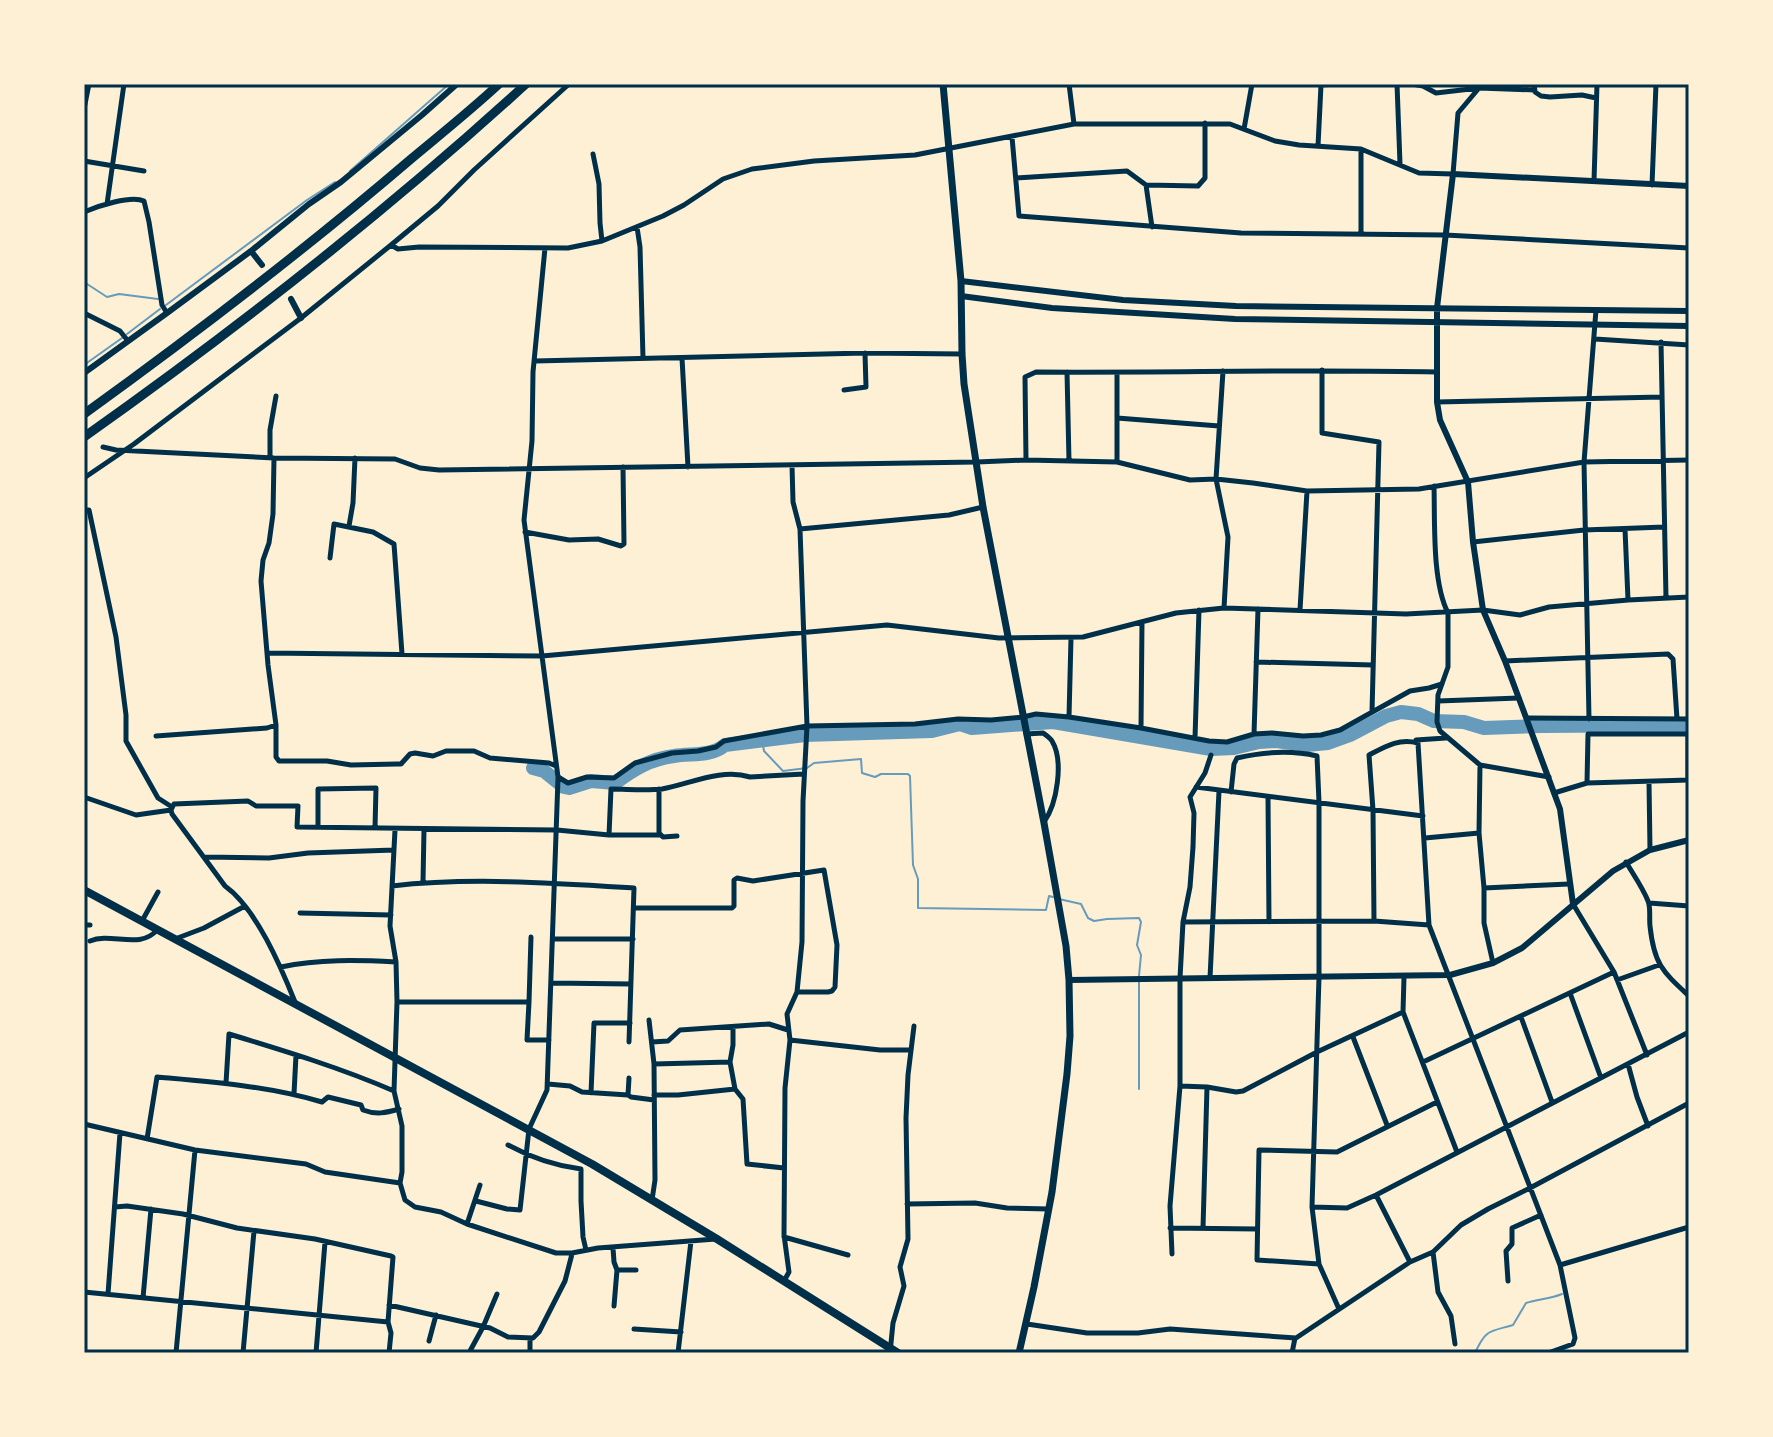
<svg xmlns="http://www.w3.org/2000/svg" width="1773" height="1437" viewBox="0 0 1773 1437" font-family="Montserrat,sans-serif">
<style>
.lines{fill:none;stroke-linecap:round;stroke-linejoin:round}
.stream{stroke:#669bbc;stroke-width:2}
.river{stroke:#669bbc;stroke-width:14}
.minor{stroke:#003049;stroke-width:5}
.tertiary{stroke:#003049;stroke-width:6}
.secondary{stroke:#003049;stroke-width:7}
.primary{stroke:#003049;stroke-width:8}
.motorway{stroke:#003049;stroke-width:9}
.neatline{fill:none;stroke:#003049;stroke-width:3}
</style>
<rect width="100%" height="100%" fill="#fdf0d5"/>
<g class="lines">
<!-- stream -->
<path class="stream" d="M 350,171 L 449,84
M 84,282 L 107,297 L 119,294 L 158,299
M 166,305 L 307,200 L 335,182
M 127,334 L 160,309
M 84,365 L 122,338
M 762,739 L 764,751 L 783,771 L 807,768 L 814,763 L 861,759 L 862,773 L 875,777 L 881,774 L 908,774 L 910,776 L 913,865 L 918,879 L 918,908 L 1046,910 L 1049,896 L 1053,897
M 1059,899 L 1081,904 L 1088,918 L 1094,921 L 1107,919 L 1139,918 L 1141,922 L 1137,945 L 1141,955 L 1139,976
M 1139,1089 L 1139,982
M 1475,1353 C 1486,1329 1489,1332 1513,1325 L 1526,1303 C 1538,1299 1550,1299 1562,1294"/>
<!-- river -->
<path class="river" d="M 533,768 L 544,771 L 564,787 L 569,788 L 591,781 L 615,783 C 634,769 650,759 674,756 C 693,753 710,757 725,745 L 805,735 L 932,731 L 960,724 L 972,728 L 1053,722 L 1211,749 L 1234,748 L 1259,742 L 1276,741 L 1307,745 L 1328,743 L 1350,735 L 1386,716 L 1401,712 L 1418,714 L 1434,721 L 1464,722 L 1484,728 L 1541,726 L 1689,725"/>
<!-- minor -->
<path class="minor" d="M 1069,84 L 1074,124
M 1397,84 L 1400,164
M 1412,84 L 1423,86 L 1436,93 L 1479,88 L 1535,90
M 1534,84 L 1535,92 L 1541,96 L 1550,97 L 1582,95 L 1596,98
M 84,109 L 89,84
M 1244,129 L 1252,84
M 1012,137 L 1019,216 L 1241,233 L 1445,235 L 1689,248
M 1318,146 L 1321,85 L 1336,84
M 1361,149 L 1361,234
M 593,154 L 599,184 L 600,223 L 602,241
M 84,161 L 144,171
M 1016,178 L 1127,171 L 1146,185 L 1198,186 L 1205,178 L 1205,123
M 1594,181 L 1597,84
M 1146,185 L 1152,227
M 1652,185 L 1656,84
M 107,204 L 124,84
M 84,212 C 98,206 131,195 144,201 L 149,222 L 162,305 L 167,313
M 637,227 L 640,247 L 643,358
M 391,245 L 398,249 L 419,247 L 568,248 L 602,241 L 663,216 L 684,205 L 723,179 L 752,169 L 814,161 L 915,155 L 1074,124 L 1230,124 L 1275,141 L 1299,145 L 1361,149 L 1419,173 L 1453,174 L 1458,113 L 1479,88 L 1479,84
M 545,248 L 533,372 L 532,441 L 524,520 L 558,777 L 568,783 L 587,777 L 614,778 L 635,763 L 672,753 L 698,751 L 716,747 L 724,741 L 807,726 L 915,724 L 958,719 L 991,720 L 1023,717 L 1036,714 L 1069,717 L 1141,728 L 1209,741 L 1227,742 L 1254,734 L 1272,733 L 1303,736 L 1321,735 L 1340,730 L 1410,691 L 1429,688 L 1442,684
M 84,313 L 120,331 L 128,341
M 1595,339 L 1689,345
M 1661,342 L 1666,598
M 682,358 L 688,467
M 535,361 L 865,353 L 962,354
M 1322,370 L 1322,433 L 1379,442 L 1372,712
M 1223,371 L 1216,479 L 1228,537 L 1224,608
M 1067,372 L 1069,461
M 1117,373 L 1117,462
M 844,390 L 866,387 L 865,353
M 1437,402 L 1662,397
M 1117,418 L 1219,426
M 103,447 L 116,450 L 274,458 L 395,459 L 420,468 L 439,470 L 977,462 L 1026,460 L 1117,462 L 1190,480 L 1216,479 L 1253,483 L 1307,491 L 1419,489 L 1584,462 L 1689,460
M 270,457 L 270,430 L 276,396
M 274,458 L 273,514 L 269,543 L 263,560 L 261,581 L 268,665 L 276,725 L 276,757 L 279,761 L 327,761 L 351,765 L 397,764 L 401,764 L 410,754 L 415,753 L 433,756 L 446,751 L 474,751 L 490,758 L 549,763 L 556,766
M 1026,460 L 1025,377 L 1036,372 C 1169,373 1303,369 1437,372
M 84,478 L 134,444 L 301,318 L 391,245 L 438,206 L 474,170 L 569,84
M 1434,486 C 1435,522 1432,582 1448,613 L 1448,667 L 1438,695 L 1437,722 L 1440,731 L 1480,765 L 1549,777
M 84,510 L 89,510 L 116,637 L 126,715 L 126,741 L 158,798 L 172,807
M 349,526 L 353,503 L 355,458
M 800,529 L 949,515 L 983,507
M 1625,529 L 1628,600
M 525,532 L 569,540 L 598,539 L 621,546 L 624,544 L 623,467
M 1473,542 L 1584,530 L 1664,527
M 330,558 L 334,524 L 373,532 L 394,544 L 402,654
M 1300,610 L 1307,491
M 267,653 L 542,656 L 887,625 L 999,638 L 1083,637 L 1176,613 L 1224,608 L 1406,614 L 1483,610 L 1520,615 L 1549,607 L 1628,600 L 1689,597
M 1505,661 L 1668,654 L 1673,659 L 1677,719
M 1256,662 L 1373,665
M 1438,701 L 1519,698
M 1069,717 L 1071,638
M 1527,718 L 1689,719
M 1589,719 L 1584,462 L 1596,310
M 1141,728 L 1142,622
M 1026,734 L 1043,733 C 1045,734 1051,739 1052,741 C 1064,761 1057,804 1044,822
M 1254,734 L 1258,609
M 156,736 L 267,728 L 276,725
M 1195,738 L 1199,610
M 1416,740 L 1446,738
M 1480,765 L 1479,833 L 1484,888 L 1484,923 L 1493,963
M 1649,782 L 1650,850
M 1587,783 L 1588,734 L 1688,734 L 1688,780
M 1196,787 L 1423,816
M 659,789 L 659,833 L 663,837 L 677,836
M 1231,792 L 1234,764 L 1237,758 C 1263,752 1291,750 1317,756 L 1319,802 L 1319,977 L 1312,1207 L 1319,1264 L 1339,1309
M 1554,793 L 1587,783 L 1689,780
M 84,797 L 136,815 L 171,810 L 174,804 L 248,801 L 256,806 L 298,806 L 297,827 L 557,830 L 609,835 L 660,835
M 1268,797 L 1269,922
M 171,810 L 172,814 L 225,886 C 256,908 281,967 295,1002
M 318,827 L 318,789 L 376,788 L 375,828
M 395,830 L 390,926 L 396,962 L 397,1002 L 394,1091 L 402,1126 L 402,1172 L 400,1183 L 405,1200 L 415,1207 L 441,1212 L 467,1224 L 556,1253 L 572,1253 L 598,1248 L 716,1239
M 609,835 L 611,789 C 627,789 645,791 662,789 C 690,784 721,768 750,777 L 804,774
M 1425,838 L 1479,833
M 204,857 L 269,858 L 308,853 L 394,850
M 1626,862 C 1633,874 1643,888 1648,901 C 1651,908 1649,918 1650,926 C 1654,964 1662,971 1689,996
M 423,882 L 424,829
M 392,886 C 470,877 556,883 634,888 L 629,1042
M 1484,888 L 1569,884
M 1649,903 L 1689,906
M 1573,904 L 1614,972 L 1647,1055
M 634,908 L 732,908 L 734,906 L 734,880 L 737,878 L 753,881 L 824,870 L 837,945 L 835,987 L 832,991 L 828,992 L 797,992
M 300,913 L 391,915
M 142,921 L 158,892
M 1374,921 L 1373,810 L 1369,755 C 1386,746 1399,738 1418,743 L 1429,925 L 1560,1265 L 1575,1338 L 1573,1344 L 1548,1353
M 1183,922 L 1374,921 L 1429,925
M 84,925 L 90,925
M 175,939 L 204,928 L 245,906
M 553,939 L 633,939
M 90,941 C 111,932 140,950 157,930
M 281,967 C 319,959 357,960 396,962
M 1404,977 L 1403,1012 L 1457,1152
M 1210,978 L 1219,791
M 1617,980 L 1659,965
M 551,983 L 631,984
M 1570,993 L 1601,1078
M 397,1002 L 529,1002 L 531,937
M 529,1002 L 527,1040 L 549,1040
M 1521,1017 L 1552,1102
M 649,1020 L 654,1064 L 655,1180 L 652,1200
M 733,1027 L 733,1045 L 730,1062 L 735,1089 L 743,1099 L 747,1164 L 784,1168
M 1353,1037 L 1387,1125
M 790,1040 L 880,1050 L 911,1050
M 652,1042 L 668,1041 L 680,1030 L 769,1024 L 788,1030
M 1423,1062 L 1614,972
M 654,1064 L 730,1062
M 1628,1064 L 1637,1097 L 1648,1126
M 226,1083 L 229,1034 C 285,1051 341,1068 394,1091
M 548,1084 L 570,1086 L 582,1092 L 628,1095 L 629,1078
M 1180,1086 L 1207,1087 L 1236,1092 L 1243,1091 L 1317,1052 L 1403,1012
M 591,1093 L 594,1023 L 630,1023
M 294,1094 L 296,1055
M 628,1095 L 631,1097 L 654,1100
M 654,1095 L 678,1095 L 735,1089
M 84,1124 L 195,1150 L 306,1164 L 325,1172 L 400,1183
M 147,1139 L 157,1077 C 213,1082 268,1086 322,1102 L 328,1097 L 361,1105 L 363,1110 C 376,1115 386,1113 399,1109
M 508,1145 C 530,1157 555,1166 581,1169 L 581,1201 L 583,1237 L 586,1250
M 1376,1195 L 1410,1262
M 476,1201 L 507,1209 L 520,1210 L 529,1129 L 547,1090 L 558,778
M 907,1204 L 975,1203 L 1007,1208 L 1049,1209
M 115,1207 L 127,1206 L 183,1214 L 237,1228 L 315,1239 L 391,1256 L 393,1257 L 388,1322 L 391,1333 L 389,1353
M 1312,1207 L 1347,1208 L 1376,1195 L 1689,1032
M 467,1224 L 480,1185
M 1170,1228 L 1257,1229
M 1203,1228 L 1207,1087
M 784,1237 L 848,1255
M 613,1248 L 614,1262 L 617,1270 L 614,1306
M 1433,1252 L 1438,1292 L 1451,1316 L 1455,1344
M 1172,1254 L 1170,1206 L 1180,1086 L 1180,978 L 1183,922 L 1190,887 L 1193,847 L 1194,813 L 1190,797 L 1205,773 L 1211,755
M 1319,1264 L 1257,1260 L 1259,1150 L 1337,1152 L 1437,1102
M 1560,1265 L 1689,1227
M 617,1270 L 636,1270
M 784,1281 L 789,1272 L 784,1235 L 785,1088 L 790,1040 L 787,1014 L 797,992 L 802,942 L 803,801 L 807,726 L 800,529 L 793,502 L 792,465
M 1508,1281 L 1506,1251 L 1512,1244 L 1512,1228 L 1541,1215
M 84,1292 L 388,1322
M 108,1294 L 120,1133
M 143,1298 L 151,1209
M 389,1305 L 490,1328 L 508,1337 L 533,1338 L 539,1332 L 565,1281 L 572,1254
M 1027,1324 L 1087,1333 L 1138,1333 L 1170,1329 L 1296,1338 L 1410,1262 L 1433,1252 L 1461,1225 L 1488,1209 L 1530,1188 L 1689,1103
M 634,1329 L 681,1332
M 530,1339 L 530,1353
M 429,1341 L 436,1315
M 470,1351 L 483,1327 L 497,1294
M 176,1353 L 195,1150
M 243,1353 L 254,1231
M 316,1353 L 325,1242
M 625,1353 L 628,1353
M 678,1353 L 691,1241
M 890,1353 L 893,1323 L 904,1286 L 900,1267 L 908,1239 L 906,1118 L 908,1075 L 914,1026
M 1292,1353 L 1295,1338"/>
<!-- tertiary -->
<path class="tertiary" d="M 251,251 L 262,265
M 961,281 L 1123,300 L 1236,306 L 1689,311
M 961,296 L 1052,308 L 1235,319 L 1689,326
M 291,299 L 301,318
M 84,373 L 167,313 L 251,251 L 309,204 L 341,182 L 422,115 L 457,84
M 1573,904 L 1560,809 L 1505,661 L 1483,610 L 1473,542 L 1468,482 L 1440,420 L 1437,402 L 1437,308 L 1453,174 L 1689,186
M 1069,980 L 1450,975 L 1493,963 L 1522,948 L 1613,871 L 1650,850 L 1689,840"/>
<!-- secondary -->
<path class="secondary" d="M 943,84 L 961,281 L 962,354 L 964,384 L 983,507 L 1044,823 L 1066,946 L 1069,980 L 1070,1036 L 1067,1074 L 1052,1192 L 1034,1287 L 1019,1353"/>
<!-- primary -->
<path class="primary" d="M 84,890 L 592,1164 L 717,1239 L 898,1353"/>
<!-- motorway -->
<path class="motorway" d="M 84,414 C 196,333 306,249 411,159 C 441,134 471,110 499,84
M 84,437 C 238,328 387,211 526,84"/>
</g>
<!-- border -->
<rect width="1773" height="1437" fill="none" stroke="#fdf0d5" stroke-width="172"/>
<rect x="86" y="86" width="1601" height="1265" class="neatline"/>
</svg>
